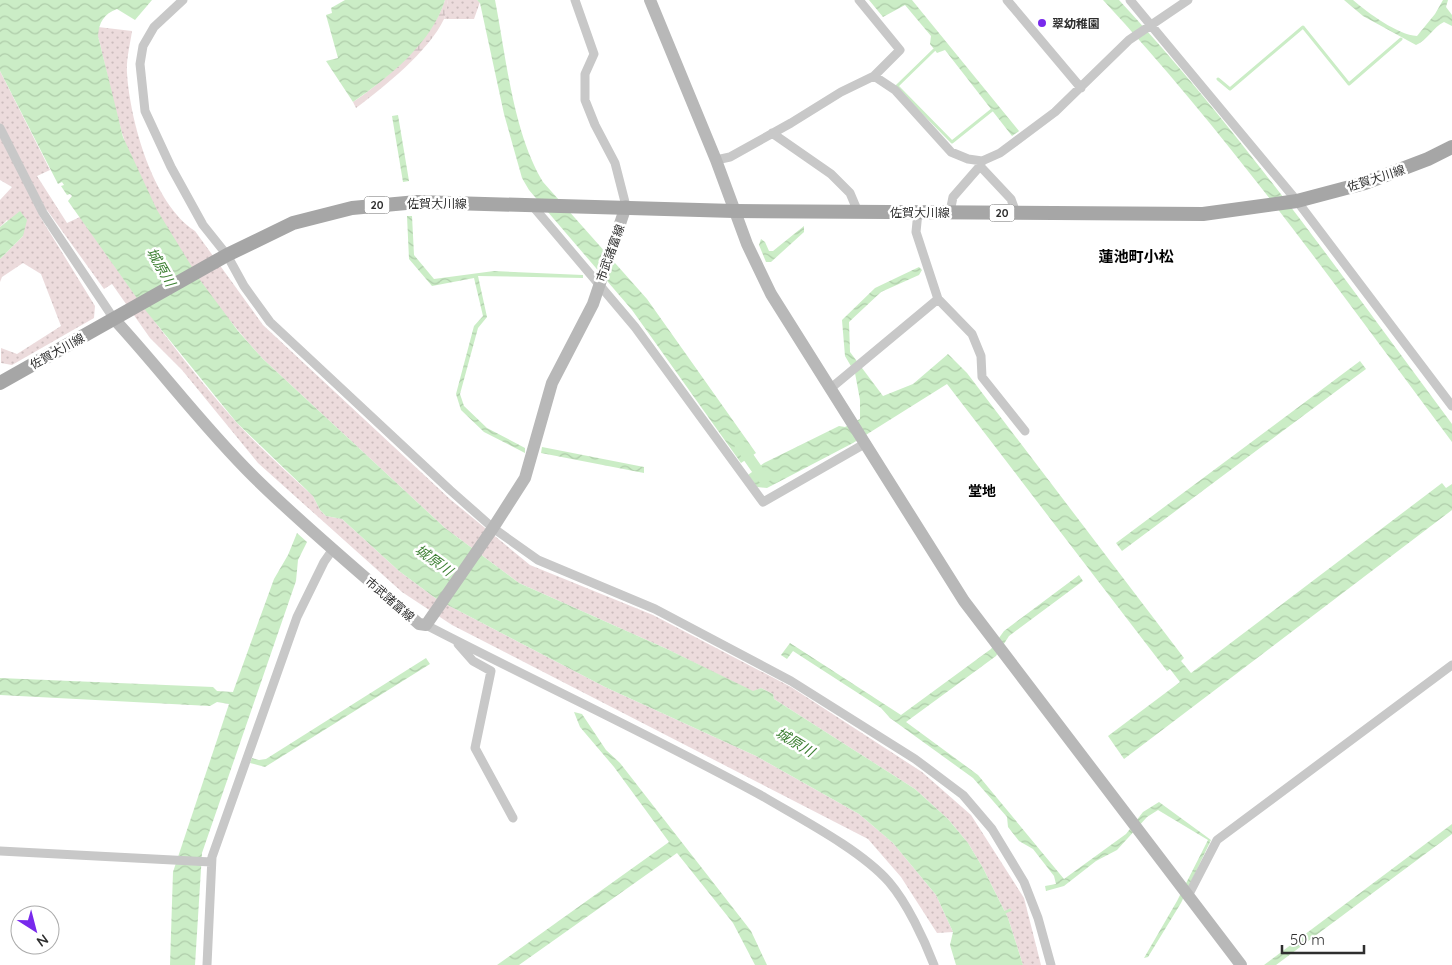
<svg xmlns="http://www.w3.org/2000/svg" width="1452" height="965" viewBox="0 0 1452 965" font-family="Quicksand,'Noto Sans JP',sans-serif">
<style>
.grass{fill:url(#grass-dots)}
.wetland{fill:url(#wetland-marsh)}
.water{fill:url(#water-waves)}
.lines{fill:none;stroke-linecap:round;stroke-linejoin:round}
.stream{stroke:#cbedc6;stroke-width:3}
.canal{stroke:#cbedc6;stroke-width:11}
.street{stroke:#c8c8c8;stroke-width:9}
.secondary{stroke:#b8b8b8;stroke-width:12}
.primary{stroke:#a6a6a6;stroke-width:14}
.poi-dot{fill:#7829ec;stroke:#fff;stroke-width:2}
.labels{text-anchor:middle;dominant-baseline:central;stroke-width:5;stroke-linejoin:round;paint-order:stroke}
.shield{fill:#fff;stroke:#6d6d6d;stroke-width:1}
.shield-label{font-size:11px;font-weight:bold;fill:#2e2e2e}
.poi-label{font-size:12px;font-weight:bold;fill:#2e2e2e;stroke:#fff;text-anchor:start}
.street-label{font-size:12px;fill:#2e2e2e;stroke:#fff}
.water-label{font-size:14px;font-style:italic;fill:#3d8033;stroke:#fff}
.neighbourhood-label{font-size:14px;font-weight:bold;fill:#000;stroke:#fff}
.quarter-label{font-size:15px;font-weight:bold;fill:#000;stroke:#fff}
</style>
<defs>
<pattern id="grass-dots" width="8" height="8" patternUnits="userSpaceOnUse" patternTransform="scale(1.25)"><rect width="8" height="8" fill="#ecdbdc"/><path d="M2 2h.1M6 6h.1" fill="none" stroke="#cbbcbd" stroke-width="1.8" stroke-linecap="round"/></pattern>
<pattern id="wetland-marsh" width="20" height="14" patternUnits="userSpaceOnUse" patternTransform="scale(1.25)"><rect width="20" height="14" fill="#ecdbdc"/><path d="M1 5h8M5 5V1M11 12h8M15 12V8" fill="none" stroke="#cbbcbd"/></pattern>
<pattern id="water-waves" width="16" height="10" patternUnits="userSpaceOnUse" patternTransform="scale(1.25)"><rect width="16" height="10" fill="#cbedc6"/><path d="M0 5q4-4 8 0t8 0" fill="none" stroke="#afccaa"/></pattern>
</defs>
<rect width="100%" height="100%" fill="#fff"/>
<!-- grass -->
<path class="grass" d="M 448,0 L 477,0 L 480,2 L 474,19 L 444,19 Z
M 98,27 L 132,31 C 130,45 126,60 127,73 C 130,121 153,204 195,231 L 263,325 L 451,500 L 530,565 L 653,615 L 791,687 L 922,772 L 971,815 L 1024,898 L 1041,965 L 1023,965 L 1008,918 L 983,868 L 968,843 L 948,819 L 915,789 L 774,699 L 773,694 L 761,688 L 753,692 L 667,649 L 519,583 L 445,528 L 263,359 C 210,301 157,226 129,153 C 115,116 108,75 98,36 Z
M 0,71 L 50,170 L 37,176 L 67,223 L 80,217 C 129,287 179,358 236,422 C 260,448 287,472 313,496 L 320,510 L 326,516 L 342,519 L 399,571 L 438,600 L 605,687 L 756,756 L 859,814 L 893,843 L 936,895 L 953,932 L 937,933 L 901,877 L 868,839 L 452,625 L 402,592 L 258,463 L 182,370 L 150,338 L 112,284 L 104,289 L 47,210 L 39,215 L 95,306 L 94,318 L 12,365 L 1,363 L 1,348 L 17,354 L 61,326 L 41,274 L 23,263 L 2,277 L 0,282 L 0,259 L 23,236 L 7,220 L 0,227 L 0,200 L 12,187 L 0,180 Z"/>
<!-- wetland -->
<path class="wetland" d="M 445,0 L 448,0 C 447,6 446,13 444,19 C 429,51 384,87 356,108 L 353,102 C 386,80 433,39 445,0 Z"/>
<!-- water -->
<path class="water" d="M 0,0 L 152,0 L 135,20 L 117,9 C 104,14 99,22 98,36 L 123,137 L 157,210 L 200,280 L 238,331 L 263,359 L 445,528 L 519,583 L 667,649 L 753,691 L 761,688 L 773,694 L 774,699 L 915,789 L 948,819 L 968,843 L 983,868 L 1008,918 L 1023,965 L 956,965 L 950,945 L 953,932 L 936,895 L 893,843 L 859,814 L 756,756 L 605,687 L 438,600 L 399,571 L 342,519 L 326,516 L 320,510 L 313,496 L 237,423 L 146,311 L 68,201 L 72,196 L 70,194 L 67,195 L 61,186 L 64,185 L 62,182 L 58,184 L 0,71 Z
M 345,0 L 445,0 C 432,43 388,78 353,102 L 326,61 L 338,58 L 326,15 L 332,13 L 331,8 Z
M 477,0 L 495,0 C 506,56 513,133 543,182 L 647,299 L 756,453 L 741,463 L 632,310 L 529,190 L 522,178 L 504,114 L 480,3 Z
M 869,0 L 912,0 L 1019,131 L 1012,136 L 945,50 L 937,53 L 930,44 L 931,36 L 905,5 L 883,17 Z
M 1103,0 L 1119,0 C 1241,132 1345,280 1452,424 L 1452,442 C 1340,292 1231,138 1103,0 Z
M 1344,0 L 1353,0 C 1368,13 1398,35 1417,36 L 1435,14 L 1443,0 L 1448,0 L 1446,7 L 1452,15 L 1452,26 L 1444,22 C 1433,27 1428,40 1416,45 L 1363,16 Z
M 398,115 L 409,181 L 403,182 L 392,116 Z
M 20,211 L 27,220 L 23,236 L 0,259 L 0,227 Z
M 407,216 L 412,216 L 414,255 L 434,279 L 494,271 L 583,275 L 583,278 L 478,276 L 487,317 L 478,328 L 460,394 L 464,406 L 487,428 L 525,448 L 525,453 L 484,432 L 461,410 L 456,394 L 474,326 L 483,316 L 474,278 L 432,286 L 409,259 Z
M 804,226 L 804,232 L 771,262 L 766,262 L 759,245 L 761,239 L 765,242 L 769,251 L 773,251 Z
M 919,267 L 922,270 L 919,275 L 881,292 L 849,322 L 850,352 L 883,396 L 913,384 L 948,354 L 967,373 L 1184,658 L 1181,661 L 1191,673 L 1442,483 L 1446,488 L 1452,484 L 1452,510 L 1124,759 L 1108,736 L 1180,682 L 1170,669 L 1167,671 L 947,384 L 853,443 L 767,488 L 757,487 L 748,475 L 764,463 L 839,426 L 845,427 L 860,419 L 860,400 L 855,373 L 845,356 L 842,320 L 875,288 Z
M 1360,361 L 1366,369 L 1122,551 L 1116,543 Z
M 542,447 L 644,467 L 644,473 L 541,453 Z
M 297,533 L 307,542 L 298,560 L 296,581 L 202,853 L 195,965 L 170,965 L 173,872 L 229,704 L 217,702 L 210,706 L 0,695 L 0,678 L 213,687 L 217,691 L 233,692 L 274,579 L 288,555 Z
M 1079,575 L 1083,581 L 1009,636 L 996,656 L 906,722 L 978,775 L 1064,879 L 1126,834 L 1143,812 L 1159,802 L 1211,840 L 1181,903 L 1148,957 L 1144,958 L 1177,901 L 1208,840 L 1158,810 L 1147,817 L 1117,850 L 1096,861 L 1064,886 L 1046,891 L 1045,886 L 1056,884 L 1054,876 L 1033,849 L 1019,841 L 1008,827 L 1007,817 L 973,778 L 890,718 L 881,708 L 793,651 L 787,659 L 781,655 L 790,643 L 901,715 L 991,649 L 1004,631 Z
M 426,658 L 430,664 L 265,767 L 250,763 L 252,758 L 259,760 L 266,759 Z
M 574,712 L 582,714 L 606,750 L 620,763 L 751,931 L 767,965 L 755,965 L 733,923 L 677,853 L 519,965 L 497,965 L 669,842 L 614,767 L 580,727 Z
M 1452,824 L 1452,834 L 1276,965 L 1264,965 Z"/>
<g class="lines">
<!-- stream -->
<path class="stream" d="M 934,50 L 897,86 L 952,142 L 992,110
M 1218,79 L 1230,89 L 1303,27 L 1349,84 L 1401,39
M 1001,914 L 1010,910"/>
<!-- canal -->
<path class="canal" d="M 740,445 L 763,478 L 767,476"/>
<!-- street -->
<path class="street" d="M 183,0 L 154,27 L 143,46 L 140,64 L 145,111 L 171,167 L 203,225 L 227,255 L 244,286 L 270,322 L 450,490 L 493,528 L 538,560 L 655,609 L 791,681 L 915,759 L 963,795 L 992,829 L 1024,882 L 1038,918 L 1051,965
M 575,0 L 594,54 L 585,74 L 585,100 L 595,125 L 615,163 L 626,206
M 1007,0 L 1081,88
M 1130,0 L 1297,201 L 1452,406
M 874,76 L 895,90 L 951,152 L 968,159 L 982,161 L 1000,153 L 1055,112 L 1129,40 L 1188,0
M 0,128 L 43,213 L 114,319
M 772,133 L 831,174 L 850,193 L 858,212
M 716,160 L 730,157 L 791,123 L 841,92 L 874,76 L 900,50 L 859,0
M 982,161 L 980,166 L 1011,199 L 1016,213
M 531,204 L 635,327 L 763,502 L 866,443
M 950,212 L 953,197 L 980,166
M 938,299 L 972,334 L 981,356 L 982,377 L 1025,431
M 831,388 L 938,299 L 916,232 L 918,212
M 426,625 C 538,683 653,736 764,797 C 801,819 861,850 889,882 C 907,903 924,939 934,965
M 458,644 L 473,661 L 491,671 L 475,748 L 513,818
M 0,851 L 211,862
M 1188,896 L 1217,840 L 1452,665
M 207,965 L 212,857 L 297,617 L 324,562 L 333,549"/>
<!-- secondary -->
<path class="secondary" d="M 650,0 L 716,160 L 747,244 L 771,294 L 964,601 L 1241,965
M 114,319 C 162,371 204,428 255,478 C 307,529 364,576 419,624 L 426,625 L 493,528 L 525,478 L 552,383 L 593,304 L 626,206"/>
<!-- primary -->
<path class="primary" d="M 0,383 L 227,255 L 293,223 L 352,208 L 417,202 L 734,211 L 1203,214 L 1297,201 L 1365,183 L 1428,159 L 1452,147"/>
</g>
<!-- markers -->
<circle class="poi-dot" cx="1042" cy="23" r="5"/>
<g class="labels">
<!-- shield labels -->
<g class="shield">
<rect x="364.5" y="196.5" width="25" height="17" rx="4"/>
<rect x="989.5" y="204.5" width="25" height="17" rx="4"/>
</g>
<g class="shield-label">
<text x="377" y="205">20</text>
<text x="1002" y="213">20</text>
</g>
<!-- poi labels -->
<g class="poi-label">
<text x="1052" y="23">翠幼稚園</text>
</g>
<!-- street labels -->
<g class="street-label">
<text transform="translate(1376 178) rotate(-18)">佐賀大川線</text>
<text x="437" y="203">佐賀大川線</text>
<text x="920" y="212">佐賀大川線</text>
<text transform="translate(610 253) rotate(-70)">市武諸富線</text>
<text transform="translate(57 351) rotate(-29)">佐賀大川線</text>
<text transform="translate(390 599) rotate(41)">市武諸富線</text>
</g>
<!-- water labels -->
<g class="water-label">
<text transform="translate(161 267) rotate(60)">城原川</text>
<text transform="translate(434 560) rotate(36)">城原川</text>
<text transform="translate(795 742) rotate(31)">城原川</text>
</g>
<!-- neighbourhood labels -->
<g class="neighbourhood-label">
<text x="982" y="491">堂地</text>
</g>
<!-- quarter labels -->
<g class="quarter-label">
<text x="1136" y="256">蓮池町小松</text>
</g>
</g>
<!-- north arrow -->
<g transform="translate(35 930) rotate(144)"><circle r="24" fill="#ffffff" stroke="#ababab"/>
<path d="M0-4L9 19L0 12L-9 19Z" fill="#7829ec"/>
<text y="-8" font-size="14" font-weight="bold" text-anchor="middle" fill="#2e2e2e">N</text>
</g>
<!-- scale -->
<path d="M1282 945v8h82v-8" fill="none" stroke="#2e2e2e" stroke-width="2.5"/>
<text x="1290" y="945" font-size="15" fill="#2e2e2e" stroke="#ffffff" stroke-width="4" paint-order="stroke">50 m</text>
</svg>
